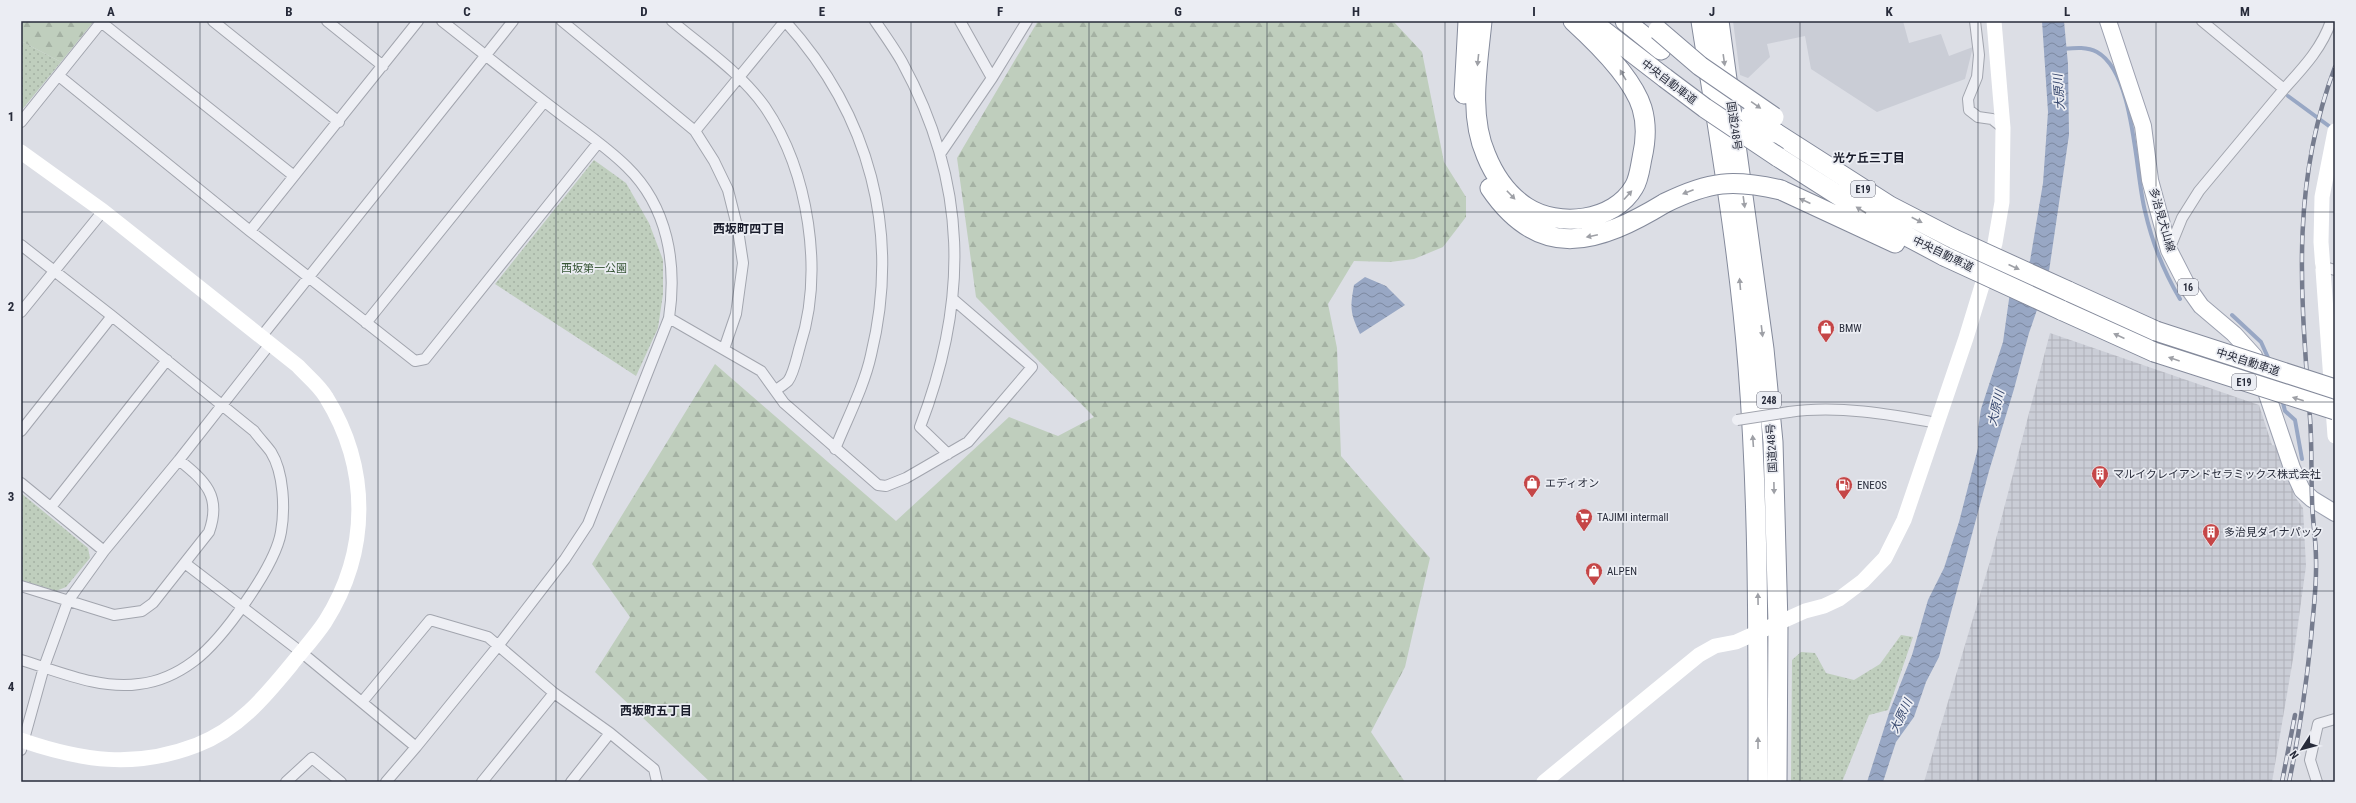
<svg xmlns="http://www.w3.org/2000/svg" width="2356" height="803" viewBox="0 0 2356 803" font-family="'Roboto Condensed','Noto Sans JP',sans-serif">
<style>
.built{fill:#cacdd6}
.industrial{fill:url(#industrial-grid)}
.grass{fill:url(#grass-dots)}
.forest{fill:url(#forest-firs)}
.water{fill:url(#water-waves)}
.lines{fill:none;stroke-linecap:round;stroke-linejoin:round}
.stream{stroke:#98a7c4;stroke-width:4}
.street-casing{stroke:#a2a5ae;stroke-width:12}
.primary-casing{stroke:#9ca1b0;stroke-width:18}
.highway-casing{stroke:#848a9b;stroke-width:21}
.street{stroke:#eeeff4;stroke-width:10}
.secondary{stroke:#fff;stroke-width:15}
.primary{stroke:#fff;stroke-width:16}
.highway{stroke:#fff;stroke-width:19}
.rail-casing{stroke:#767c8e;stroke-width:4.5}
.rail{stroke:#ebedf3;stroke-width:3;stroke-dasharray:9;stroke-linecap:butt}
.street-bridge-casing{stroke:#a2a5ae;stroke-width:12;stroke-linecap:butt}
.highway-bridge-casing{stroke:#848a9b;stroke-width:21;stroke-linecap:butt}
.street-bridge{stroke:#eeeff4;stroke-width:10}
.highway-bridge{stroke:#fff;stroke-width:19}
.oneway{fill:#9ea0a6}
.grid{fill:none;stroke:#272b3a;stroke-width:1;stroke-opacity:0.55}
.labels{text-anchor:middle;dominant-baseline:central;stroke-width:3.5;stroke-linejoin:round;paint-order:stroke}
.shield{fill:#ebedf3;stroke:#626572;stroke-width:1}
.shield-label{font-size:10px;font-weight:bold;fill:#272b3a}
.street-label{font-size:11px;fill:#272b3a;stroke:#ebedf3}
.park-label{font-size:11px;fill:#365535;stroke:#ebedf3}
.poi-label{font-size:11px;fill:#272b3a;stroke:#ebedf3;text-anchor:start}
.water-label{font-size:12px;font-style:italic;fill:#33446b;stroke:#ebedf3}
.neighbourhood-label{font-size:12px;font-weight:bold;fill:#191c2b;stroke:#ebedf3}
.neatline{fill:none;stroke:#272b3a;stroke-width:1.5}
.grid-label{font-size:13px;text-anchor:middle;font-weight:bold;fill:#272b3a}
</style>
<defs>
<pattern id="industrial-grid" width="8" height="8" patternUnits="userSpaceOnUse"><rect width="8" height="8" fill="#cacdd6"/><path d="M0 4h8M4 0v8" fill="none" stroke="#aeb0b8"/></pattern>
<pattern id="grass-dots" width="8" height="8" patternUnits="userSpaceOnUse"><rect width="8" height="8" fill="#bfcebd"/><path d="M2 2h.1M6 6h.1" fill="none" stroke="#a4b1a3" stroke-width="1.8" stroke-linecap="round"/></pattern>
<pattern id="forest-firs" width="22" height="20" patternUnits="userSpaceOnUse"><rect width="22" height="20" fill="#bfcebd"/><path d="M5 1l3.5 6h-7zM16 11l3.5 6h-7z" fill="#a4b1a3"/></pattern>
<pattern id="water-waves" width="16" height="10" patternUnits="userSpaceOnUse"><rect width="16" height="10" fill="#98a7c4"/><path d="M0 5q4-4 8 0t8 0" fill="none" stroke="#7c88a0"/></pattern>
</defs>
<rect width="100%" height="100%" fill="#dcdee5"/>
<!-- built -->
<path class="built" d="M 1733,21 L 1903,21 L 1909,43 L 1941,34 L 1949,56 L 1973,47 L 1965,79 L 1877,112 L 1811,69 L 1805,36 L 1767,44 L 1770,57 L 1748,78 L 1740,75 Z"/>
<!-- industrial -->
<path class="industrial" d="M 2050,333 L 2259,405 L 2272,445 L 2277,446 L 2295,497 L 2303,508 L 2306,566 L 2294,653 L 2272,782 L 1924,782 L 1991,558 Z"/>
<!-- grass -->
<path class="grass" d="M 21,41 L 61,62 L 21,111 Z
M 594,160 L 626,183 L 649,223 L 663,260 L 663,294 L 658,328 L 636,376 L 495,284 Z
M 21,493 L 88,548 L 90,558 L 66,587 L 56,591 L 21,580 Z
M 1901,635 L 1913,637 L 1888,710 L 1869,715 L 1842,782 L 1791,782 L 1792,660 L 1801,652 L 1815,653 L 1826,673 L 1854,680 L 1880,664 Z"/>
<!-- forest -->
<path class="forest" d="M 21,21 L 94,21 L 61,62 L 21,41 Z
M 1038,21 L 1393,21 L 1422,52 L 1444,162 L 1466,197 L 1466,217 L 1443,247 L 1414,259 L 1390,262 L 1354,261 L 1328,304 L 1337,348 L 1341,456 L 1430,558 L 1405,667 L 1371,732 L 1405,782 L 710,782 L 595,672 L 630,617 L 592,564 L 715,364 L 896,521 L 1009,417 L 1058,436 L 1094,417 L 976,297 L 957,158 Z"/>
<!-- water -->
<path class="water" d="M 2042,21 L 2064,21 L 2068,64 L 2069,135 L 2048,278 L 2029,333 L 2014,389 L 1989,471 L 1939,657 L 1926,682 L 1914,717 L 1896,742 L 1883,782 L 1867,782 L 1890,710 L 1912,655 L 1928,600 L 1944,568 L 1959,522 L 1978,448 L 1978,429 L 1981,409 L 2003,342 L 2011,285 L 2024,266 L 2030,261 L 2043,183 L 2048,112 Z
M 1365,277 L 1386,286 L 1405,305 L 1360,334 C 1350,313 1350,308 1354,285 Z"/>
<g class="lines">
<!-- stream -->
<path class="stream" d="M 2061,49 C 2073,48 2086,46 2097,52 C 2135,73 2135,173 2145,211 C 2152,242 2164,272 2180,299
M 2288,96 L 2333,129
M 2232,315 L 2261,342 L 2270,362
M 2282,399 L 2285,411 L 2295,420 L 2302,459"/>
<!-- street casing -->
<g class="street-casing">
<path id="street" d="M 213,21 L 339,122
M 327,21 L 383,66
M 562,21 L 695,131 L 714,161 L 728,190 L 738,230 L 743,263 L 736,314 L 724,349
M 672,21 C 704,48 741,73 765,107 C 809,172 824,272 800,346 C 797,356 794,373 788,381 C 785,384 780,387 776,390
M 875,21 C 884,34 894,48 902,62 C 968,183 969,300 920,427 L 948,454
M 960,21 L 992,78
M 1975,21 L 1979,55 L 1977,77 L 1968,99 L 1969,110 L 1978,117 L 1992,119 L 2003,128
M 101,22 L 294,176
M 59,76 L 250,231 L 415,361 L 425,359 L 598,143
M 2284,89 C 2303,68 2322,48 2331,21
M 21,122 L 102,21
M 695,131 L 785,21 C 870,115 901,232 871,355 C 864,387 847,419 835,449
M 940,154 L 992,78 L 1027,21
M 250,231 L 418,21
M 21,245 L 112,316 L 254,431 C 259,438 266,445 271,452 C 284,473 285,509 281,532 C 275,567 222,640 194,661 C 178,673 158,682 139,684 C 100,690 58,671 21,660
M 2169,250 L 2182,218 L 2199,191 L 2284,89 L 2202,21
M 2321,266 L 2335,270
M 21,312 L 103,211
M 669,318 L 761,371 L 784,403 L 878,485 L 886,486 L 906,478 L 968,442 L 1032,367 L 954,300
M 366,323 L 544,102
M 261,337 L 513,21
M 1789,412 C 1837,405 1889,414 1937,423
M 21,431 L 112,316
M 21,483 L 104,551
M 51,507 L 167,360
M 186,564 L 301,652 L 416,747 L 498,646 L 565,559 L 588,524 L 669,318 C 677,264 668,207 627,167 C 605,145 578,128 554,109 C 516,80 479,50 442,21
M 21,586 L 114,615 L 142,611 L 153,603 L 209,532 C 222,496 205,481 179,460
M 362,702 L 430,620 L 488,637 L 554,693 L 610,733 L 654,769 L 657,782
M 21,750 L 44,667 L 68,601 L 104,551 L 179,460 L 270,344
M 286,782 L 312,758 L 341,782
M 386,782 L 416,747
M 482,782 L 554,693
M 571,782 L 610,733
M 2317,782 L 2310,760 L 2318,724 L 2335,719"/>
</g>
<!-- primary casing -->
<g class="primary-casing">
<path id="primary" d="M 2108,21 L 2143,126 L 2150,180 L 2169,250 L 2189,289 L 2201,306 L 2234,334 L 2254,356 L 2292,468 L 2302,490 L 2312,499 L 2335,513"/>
</g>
<!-- highway casing -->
<g class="highway-casing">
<path id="highway" d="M 1482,21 C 1478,64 1468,114 1486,155 C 1494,175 1508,195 1526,207 C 1558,228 1614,222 1634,187 C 1639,179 1640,168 1642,158 C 1646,141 1647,125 1642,108 C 1633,78 1596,42 1573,21
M 1591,21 L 1665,78
M 1625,21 L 1661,50
M 1701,21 C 1719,136 1739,251 1748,367 C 1759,505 1758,644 1758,782
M 1719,21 L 1764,349 L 1773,442 L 1778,624 L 1777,782
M 1464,94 L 1468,21
M 1776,133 L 1890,206 L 1954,239
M 1778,157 L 1880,222 L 1944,256
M 1490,188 C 1541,263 1599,243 1665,203
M 1781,190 L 1895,243
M 2068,291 L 2156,331
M 2061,310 L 2154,352"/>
</g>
<!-- street -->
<use href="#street" class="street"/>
<!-- secondary -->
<path class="secondary" d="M 2335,131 L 2322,197 L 2321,242 L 2335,436
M 21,152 L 103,211 L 298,366 C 307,376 319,385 326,397 C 370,468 370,551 325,622 C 315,637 302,651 291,665 C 264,698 238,729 197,745 C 135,769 82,761 21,740
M 1544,782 L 1699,655 L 1715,646 L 1736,642 L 1805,611 L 1824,606 L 1839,599 L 1863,581 L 1885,558 L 1904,520 L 1966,338 L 1995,243 L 2002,202 L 2003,128 L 1994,21"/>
<!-- primary -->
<use href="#primary" class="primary"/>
<!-- highway -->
<use href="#highway" class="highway"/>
<!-- rail casing -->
<g class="rail-casing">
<path id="rail" d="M 2282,782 L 2295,715
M 2289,782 C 2299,735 2306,687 2311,639 C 2313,612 2317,586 2316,559 C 2316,539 2312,518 2312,498 C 2311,471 2312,445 2310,418 C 2301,295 2290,186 2335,67"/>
</g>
<!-- rail -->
<use href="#rail" class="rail"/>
<!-- street-bridge casing -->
<g class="street-bridge-casing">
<path id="street-bridge" d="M 1737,420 L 1789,412"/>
</g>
<!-- highway-bridge casing -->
<g class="highway-bridge-casing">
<path id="highway-bridge" d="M 1658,30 L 1700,66 L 1774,117
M 1665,78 L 1705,108 L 1778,157
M 1750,116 L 1776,133
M 1665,203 C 1710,181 1733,179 1781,190
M 1954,239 L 2068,291
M 1944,256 L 2061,310
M 2156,331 L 2335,389
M 2154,352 L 2335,410"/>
</g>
<!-- street-bridge -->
<use href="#street-bridge" class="street-bridge"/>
<!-- highway-bridge -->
<use href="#highway-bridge" class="highway-bridge"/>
</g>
<!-- one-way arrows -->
<defs><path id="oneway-solid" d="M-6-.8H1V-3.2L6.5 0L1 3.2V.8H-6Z"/></defs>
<g class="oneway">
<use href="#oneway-solid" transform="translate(1478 60) rotate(96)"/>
<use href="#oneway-solid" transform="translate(1724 60) rotate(82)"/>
<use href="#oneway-solid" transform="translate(1623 75) rotate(-120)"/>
<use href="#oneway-solid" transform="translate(1756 105) rotate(35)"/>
<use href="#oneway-solid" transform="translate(1688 192) rotate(159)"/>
<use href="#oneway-solid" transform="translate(1511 195) rotate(46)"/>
<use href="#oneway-solid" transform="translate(1628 195) rotate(-48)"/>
<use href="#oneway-solid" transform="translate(1805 201) rotate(-155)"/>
<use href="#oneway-solid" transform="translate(1744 202) rotate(82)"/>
<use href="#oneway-solid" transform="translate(1861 210) rotate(-148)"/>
<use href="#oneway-solid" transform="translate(1917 220) rotate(27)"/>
<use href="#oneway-solid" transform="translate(1592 236) rotate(168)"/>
<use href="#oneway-solid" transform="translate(2014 267) rotate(24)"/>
<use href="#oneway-solid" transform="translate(1740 284) rotate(-95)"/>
<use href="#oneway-solid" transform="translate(1762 331) rotate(83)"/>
<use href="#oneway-solid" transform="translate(2119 336) rotate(-156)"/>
<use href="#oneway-solid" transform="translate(2174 359) rotate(-161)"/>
<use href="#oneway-solid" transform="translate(2298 399) rotate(-163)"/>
<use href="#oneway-solid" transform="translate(1753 441) rotate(-94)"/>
<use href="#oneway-solid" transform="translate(1774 488) rotate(89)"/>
<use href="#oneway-solid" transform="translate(1758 599) rotate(-91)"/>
<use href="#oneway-solid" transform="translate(1758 743) rotate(-90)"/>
</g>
<!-- grid -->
<path class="grid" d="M 200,21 L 200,782M 378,21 L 378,782M 556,21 L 556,782M 733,21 L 733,782M 911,21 L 911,782M 1089,21 L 1089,782M 1267,21 L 1267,782M 1445,21 L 1445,782M 1623,21 L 1623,782M 1800,21 L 1800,782M 1978,21 L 1978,782M 2156,21 L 2156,782M 21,212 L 2335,212M 21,402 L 2335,402M 21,591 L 2335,591"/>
<!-- icons -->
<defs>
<g id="shop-pin" transform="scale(0.9)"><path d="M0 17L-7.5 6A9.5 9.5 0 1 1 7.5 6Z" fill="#c54647" stroke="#ebedf3"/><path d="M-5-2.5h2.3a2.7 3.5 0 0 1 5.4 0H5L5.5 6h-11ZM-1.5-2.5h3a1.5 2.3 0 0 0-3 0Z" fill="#fff"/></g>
<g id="building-pin" transform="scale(0.9)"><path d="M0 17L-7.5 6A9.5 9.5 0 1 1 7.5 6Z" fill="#c54647" stroke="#ebedf3"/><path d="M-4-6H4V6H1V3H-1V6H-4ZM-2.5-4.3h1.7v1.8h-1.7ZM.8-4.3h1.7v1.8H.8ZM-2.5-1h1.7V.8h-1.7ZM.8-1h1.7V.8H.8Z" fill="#fff"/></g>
<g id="fuel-pin" transform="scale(0.9)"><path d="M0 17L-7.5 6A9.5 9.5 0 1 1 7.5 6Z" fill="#c54647" stroke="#ebedf3"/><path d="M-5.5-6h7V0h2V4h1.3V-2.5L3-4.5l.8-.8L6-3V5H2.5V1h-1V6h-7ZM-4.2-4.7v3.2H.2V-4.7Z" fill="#fff"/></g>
<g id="supermarket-pin" transform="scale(0.9)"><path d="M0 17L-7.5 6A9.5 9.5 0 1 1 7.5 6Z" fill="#c54647" stroke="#ebedf3"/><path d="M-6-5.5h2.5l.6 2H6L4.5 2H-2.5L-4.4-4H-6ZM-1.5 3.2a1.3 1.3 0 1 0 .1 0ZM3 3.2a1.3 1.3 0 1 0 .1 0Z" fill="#fff"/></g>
</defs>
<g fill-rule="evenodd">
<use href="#shop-pin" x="1826" y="328"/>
<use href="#building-pin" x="2100" y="474"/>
<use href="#shop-pin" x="1532" y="483"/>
<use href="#fuel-pin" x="1844" y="485"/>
<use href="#supermarket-pin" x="1584" y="517"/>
<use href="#building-pin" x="2211" y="532"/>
<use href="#shop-pin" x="1594" y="571"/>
</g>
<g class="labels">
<!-- shield labels -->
<g class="shield">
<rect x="1851" y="181" width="24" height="16" rx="3"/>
<rect x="2178" y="279" width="20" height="16" rx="3"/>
<rect x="2232" y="374" width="24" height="16" rx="3"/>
<rect x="1757" y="392" width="24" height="16" rx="3"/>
</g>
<g class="shield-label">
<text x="1863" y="189">E19</text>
<text x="2188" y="287">16</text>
<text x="2244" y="382">E19</text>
<text x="1769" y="400">248</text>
</g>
<!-- street labels -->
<g class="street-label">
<text transform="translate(1669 82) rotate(37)">中央自動車道</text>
<text transform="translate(1734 126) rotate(82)">国道248号</text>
<text transform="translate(2162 220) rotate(74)">多治見犬山線</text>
<text transform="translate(1943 254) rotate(26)">中央自動車道</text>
<text transform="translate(2248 362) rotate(18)">中央自動車道</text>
<text transform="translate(1772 448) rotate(-93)">国道248号</text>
</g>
<!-- park labels -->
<g class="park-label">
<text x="594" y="268">西坂第一公園</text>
</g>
<!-- poi labels -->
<g class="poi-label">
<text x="1839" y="328">BMW</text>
<text x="2113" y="474">マルイクレイアンドセラミックス株式会社</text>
<text x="1545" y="483">エディオン</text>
<text x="1857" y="485">ENEOS</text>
<text x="1597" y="517">TAJIMI intermall</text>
<text x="2224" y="532">多治見ダイナパック</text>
<text x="1607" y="571">ALPEN</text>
</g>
<!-- water labels -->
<g class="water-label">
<text transform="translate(2059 92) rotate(-94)">大原川</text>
<text transform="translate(1996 408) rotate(-77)">大原川</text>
<text transform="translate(1901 716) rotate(-65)">大原川</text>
</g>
<!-- neighbourhood labels -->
<g class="neighbourhood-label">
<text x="1869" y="158">光ケ丘三丁目</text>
<text x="749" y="229">西坂町四丁目</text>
<text x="656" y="711">西坂町五丁目</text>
</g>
</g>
<!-- border -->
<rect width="2356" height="803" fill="none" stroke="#ebedf3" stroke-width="44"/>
<!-- north arrow -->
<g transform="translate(2302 749) rotate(234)" stroke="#ebedf3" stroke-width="3" paint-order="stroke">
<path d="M0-3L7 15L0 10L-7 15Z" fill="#272b3a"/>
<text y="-6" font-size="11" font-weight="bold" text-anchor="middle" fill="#272b3a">N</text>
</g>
<rect x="22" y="22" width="2312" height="759" class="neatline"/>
<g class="grid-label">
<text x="111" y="16">A</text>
<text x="289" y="16">B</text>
<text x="467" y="16">C</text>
<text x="644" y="16">D</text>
<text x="822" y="16">E</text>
<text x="1000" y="16">F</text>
<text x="1178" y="16">G</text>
<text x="1356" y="16">H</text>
<text x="1534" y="16">I</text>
<text x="1712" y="16">J</text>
<text x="1889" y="16">K</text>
<text x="2067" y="16">L</text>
<text x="2245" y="16">M</text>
<text x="11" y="121">1</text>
<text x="11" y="311">2</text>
<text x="11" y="501">3</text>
<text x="11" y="691">4</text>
</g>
</svg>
